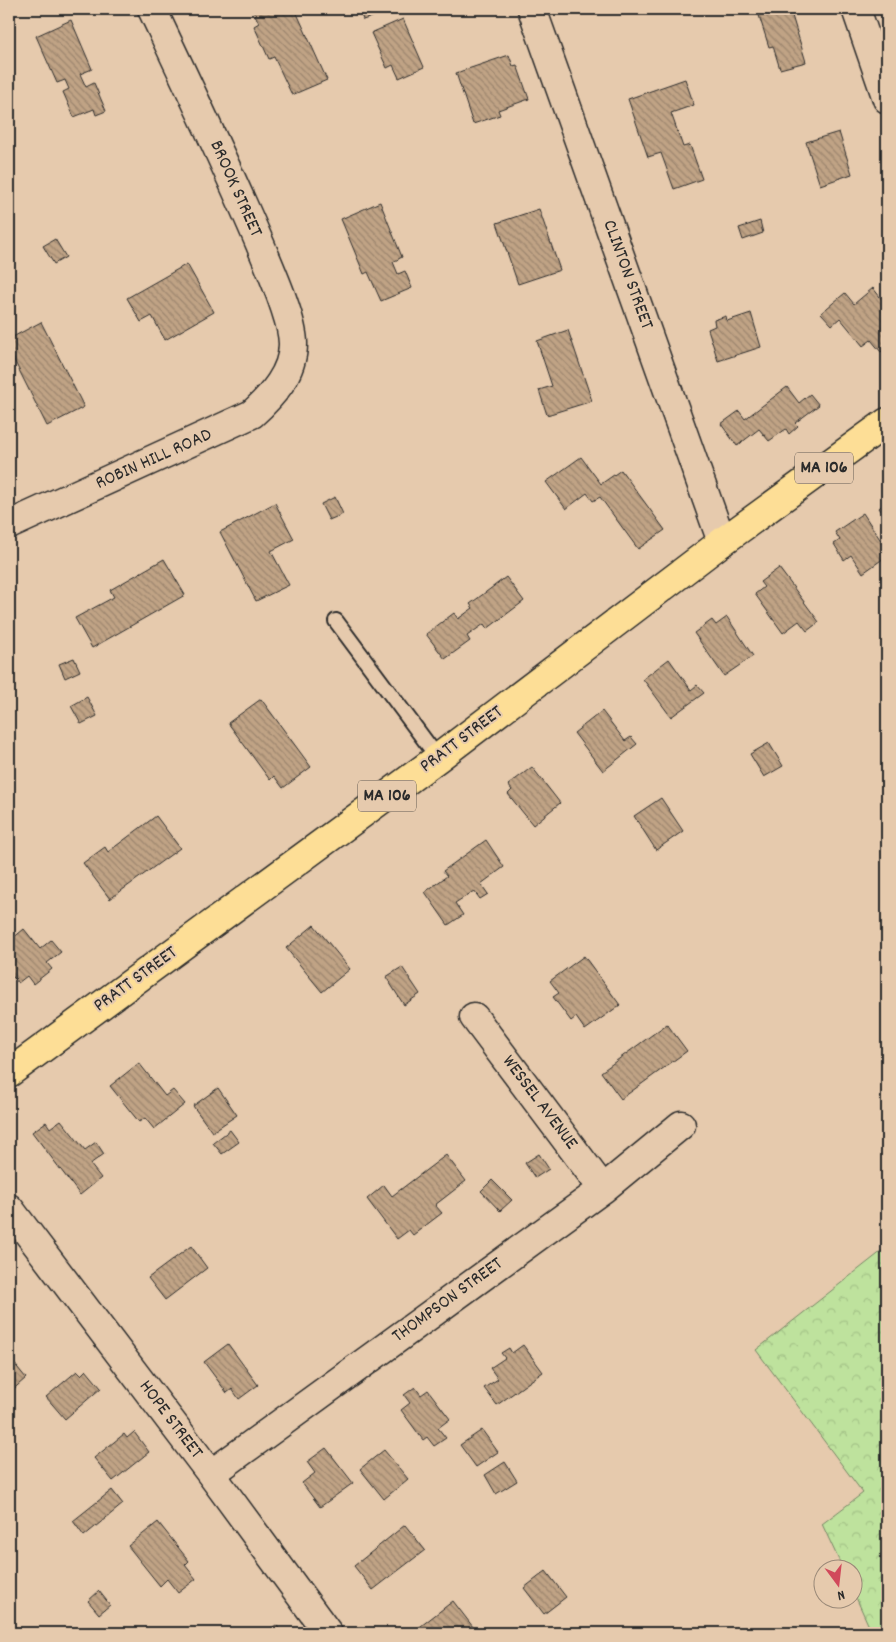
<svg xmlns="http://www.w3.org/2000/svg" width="896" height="1642" viewBox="0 0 896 1642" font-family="Dekko,sans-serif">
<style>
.forest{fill:url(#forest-crowns);stroke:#748664}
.building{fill:url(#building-back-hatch);stroke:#2b2b2b}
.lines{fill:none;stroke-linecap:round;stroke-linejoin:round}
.lane-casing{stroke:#2b2b2b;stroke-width:18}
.street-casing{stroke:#2b2b2b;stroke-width:31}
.primary-casing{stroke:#2b2b2b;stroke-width:31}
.lane{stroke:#e6caad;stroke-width:14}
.street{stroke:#e6caad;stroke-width:28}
.primary{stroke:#fdde96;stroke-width:28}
.labels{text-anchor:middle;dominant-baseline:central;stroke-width:4;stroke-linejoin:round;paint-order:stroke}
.shield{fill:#e6caad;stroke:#635b52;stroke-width:1}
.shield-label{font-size:18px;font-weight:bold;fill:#2b2b2b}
.street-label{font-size:19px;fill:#2b2b2b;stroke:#e6caad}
</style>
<defs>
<pattern id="forest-crowns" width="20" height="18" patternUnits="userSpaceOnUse" patternTransform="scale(1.25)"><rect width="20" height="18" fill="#bee29d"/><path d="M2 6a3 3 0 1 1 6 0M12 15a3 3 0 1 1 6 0" fill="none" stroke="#a3c287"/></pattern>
<pattern id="building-back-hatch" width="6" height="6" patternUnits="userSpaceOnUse" patternTransform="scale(1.25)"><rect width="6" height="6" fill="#c0a385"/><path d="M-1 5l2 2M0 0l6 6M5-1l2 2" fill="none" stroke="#9c856d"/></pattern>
</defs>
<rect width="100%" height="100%" fill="#e6caad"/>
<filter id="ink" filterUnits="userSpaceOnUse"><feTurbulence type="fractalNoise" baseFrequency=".02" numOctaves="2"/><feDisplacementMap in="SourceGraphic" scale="10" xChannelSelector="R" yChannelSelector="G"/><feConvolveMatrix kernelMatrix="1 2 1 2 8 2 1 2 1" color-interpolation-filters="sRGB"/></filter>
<g filter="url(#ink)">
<!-- forest -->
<path class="forest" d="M 887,1247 L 887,1633 L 872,1633 L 854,1593 L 854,1570 L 843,1569 L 822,1524 L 863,1493 L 756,1350 Z"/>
<!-- building -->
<path class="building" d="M 252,9 L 295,9 L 327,80 L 292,95 L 274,57 L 269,59 L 254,26 L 259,23 Z
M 359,9 L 382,9 L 383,13 L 363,20 Z
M 757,9 L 790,9 L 806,62 L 780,69 L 773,46 L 769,47 Z
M 403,19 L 424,67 L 399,78 L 393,65 L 387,68 L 371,33 Z
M 71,20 L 92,69 L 80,74 L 86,87 L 94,83 L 106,111 L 96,115 L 94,109 L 74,117 L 63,92 L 69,89 L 65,80 L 57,83 L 36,36 Z
M 509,55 L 513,66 L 517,65 L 529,99 L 498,110 L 500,115 L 473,124 L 456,73 Z
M 685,79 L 694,105 L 671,113 L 683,147 L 690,145 L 702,179 L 674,189 L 661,153 L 648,157 L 628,99 Z
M 839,132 L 852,174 L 820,185 L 806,142 Z
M 380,202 L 402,257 L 393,262 L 398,274 L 405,271 L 412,288 L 381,301 L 368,272 L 364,274 L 341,219 Z
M 539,209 L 560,270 L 518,284 L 497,223 Z
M 760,221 L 763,233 L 743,240 L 739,228 Z
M 55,239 L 66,257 L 54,264 L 43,246 Z
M 187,264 L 214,312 L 165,340 L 152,316 L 141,322 L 127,298 Z
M 873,288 L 887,306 L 887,347 L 881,352 L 871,340 L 863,346 L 840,318 L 832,325 L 821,313 L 845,293 L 854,304 Z
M 751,313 L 761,347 L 718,361 L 708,329 L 715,326 L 714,320 L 726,316 L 727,321 Z
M 41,322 L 84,407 L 47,426 L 9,350 L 9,339 Z
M 568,330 L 592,401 L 547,415 L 539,390 L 552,386 L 537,341 Z
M 787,387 L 799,403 L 810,394 L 819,405 L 795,423 L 798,426 L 789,434 L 786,429 L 769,441 L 759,429 L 737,446 L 721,424 L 739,411 L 745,419 Z
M 581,457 L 601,484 L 621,470 L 665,530 L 638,549 L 600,497 L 593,501 L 587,493 L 566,509 L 546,482 Z
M 335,497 L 343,514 L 329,520 L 321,504 Z
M 887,501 L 887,519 L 879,508 Z
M 275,503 L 294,539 L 271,551 L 289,585 L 256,601 L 220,532 Z
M 863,513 L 887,550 L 887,556 L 863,573 L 851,555 L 844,560 L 834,544 L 840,540 L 835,532 Z
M 164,559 L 185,595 L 92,648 L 75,618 L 114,597 L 110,590 Z
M 779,568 L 819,622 L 807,631 L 799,621 L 783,633 L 755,594 L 764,587 L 760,582 Z
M 506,577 L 524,601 L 487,629 L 484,624 L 467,636 L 470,641 L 445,659 L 426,634 L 454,613 L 458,619 L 473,608 L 470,604 Z
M 727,617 L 753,656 L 724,676 L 694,633 L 712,620 L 716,625 Z
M 74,658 L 80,671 L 65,678 L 59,664 Z
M 669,659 L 691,690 L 697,685 L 704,693 L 671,717 L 643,679 Z
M 87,697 L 97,716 L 81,724 L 71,706 Z
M 261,699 L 311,767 L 283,788 L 274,776 L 270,780 L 228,723 Z
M 602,711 L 625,741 L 631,737 L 637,744 L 603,771 L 574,733 Z
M 769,743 L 783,766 L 764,777 L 750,754 Z
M 532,767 L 560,803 L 533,825 L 508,794 L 512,790 L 508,785 Z
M 661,798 L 683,831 L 656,850 L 634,816 Z
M 156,816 L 180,848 L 110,899 L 83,863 L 105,847 L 108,852 Z
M 486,840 L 504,867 L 481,884 L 488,894 L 480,899 L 474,891 L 455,903 L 463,915 L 448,925 L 425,892 L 447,876 L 443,871 Z
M 314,925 L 350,969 L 322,992 L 286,948 Z
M 24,929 L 40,949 L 51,940 L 61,952 L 47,963 L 52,969 L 33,984 L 27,976 L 18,983 L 9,972 L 9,936 L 12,939 Z
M 584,956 L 620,1005 L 585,1030 L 576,1017 L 571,1021 L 553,997 L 559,993 L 550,981 Z
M 402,967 L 420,994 L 404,1005 L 386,977 Z
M 667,1024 L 687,1051 L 621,1099 L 601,1072 Z
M 139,1063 L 165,1096 L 173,1090 L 185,1104 L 154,1129 L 145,1118 L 139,1122 L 110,1086 Z
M 218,1088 L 237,1115 L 212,1132 L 193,1106 Z
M 61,1120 L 85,1150 L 96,1142 L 104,1154 L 90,1164 L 101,1178 L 80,1195 L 32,1132 L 46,1122 L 50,1128 Z
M 230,1130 L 239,1142 L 222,1154 L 213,1143 Z
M 539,1154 L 549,1169 L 535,1178 L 525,1163 Z
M 446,1155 L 466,1181 L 435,1205 L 442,1213 L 413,1235 L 409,1230 L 397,1239 L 367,1199 L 384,1185 L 392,1196 Z
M 492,1180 L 512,1200 L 500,1211 L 481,1191 Z
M 191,1246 L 207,1268 L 165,1300 L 148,1278 Z
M 228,1344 L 258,1385 L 239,1399 L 232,1389 L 227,1393 L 204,1362 Z
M 523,1345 L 543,1372 L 497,1405 L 484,1388 L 498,1379 L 490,1368 L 505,1358 L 501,1353 L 509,1348 L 512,1353 Z
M 9,1357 L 26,1378 L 9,1393 Z
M 86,1370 L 101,1388 L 65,1419 L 46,1397 L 77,1371 L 81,1375 Z
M 415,1387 L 421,1395 L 428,1390 L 450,1419 L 438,1428 L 446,1438 L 434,1446 L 427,1437 L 423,1440 L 401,1410 L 410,1403 L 404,1395 Z
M 482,1430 L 498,1452 L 476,1467 L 460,1445 Z
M 134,1432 L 149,1452 L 113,1481 L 94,1458 L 124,1434 L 127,1438 Z
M 326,1448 L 353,1483 L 320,1507 L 302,1483 L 315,1473 L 307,1462 Z
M 384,1450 L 408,1479 L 384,1499 L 360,1469 Z
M 505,1462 L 517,1481 L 496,1494 L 485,1475 Z
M 112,1490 L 123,1504 L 84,1536 L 73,1521 Z
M 158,1522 L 189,1561 L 185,1565 L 196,1579 L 178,1593 L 167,1579 L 160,1586 L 128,1546 Z
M 405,1525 L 425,1550 L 373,1590 L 354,1566 Z
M 546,1571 L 566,1597 L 544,1614 L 524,1588 Z
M 99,1591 L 110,1605 L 99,1614 L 88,1601 Z
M 453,1601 L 473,1627 L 466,1633 L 412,1633 Z
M 276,1625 L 283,1633 L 264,1633 Z"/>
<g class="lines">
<!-- lane casing -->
<g class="lane-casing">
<path id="lane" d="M 336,621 L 438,758"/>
</g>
<!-- street casing -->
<g class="street-casing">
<path id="street" d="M 532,9 L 722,542
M 856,9 L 887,99
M 9,525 L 252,414 C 272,396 293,373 293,344 C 293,319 270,268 260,244 C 226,164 189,87 152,9
M 474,1017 L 603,1189
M 9,1208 L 211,1474 L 328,1633
M 211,1474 L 603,1189 L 681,1125"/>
</g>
<!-- primary casing -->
<g class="primary-casing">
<path id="primary" d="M 9,1073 L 438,758 L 722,542 L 887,422"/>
</g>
<!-- lane -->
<use href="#lane" class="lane"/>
<!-- street -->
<use href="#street" class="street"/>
<!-- primary -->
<use href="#primary" class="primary"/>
</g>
</g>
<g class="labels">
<!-- shield labels -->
<g class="shield">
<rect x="795" y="452.5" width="58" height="31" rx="4"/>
<rect x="358" y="780.5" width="58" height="31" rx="4"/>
</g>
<g class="shield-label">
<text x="824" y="468">MA 106</text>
<text x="387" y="796">MA 106</text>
</g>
<!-- street labels -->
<g class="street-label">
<text transform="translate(235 189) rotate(66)">BROOK STREET</text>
<text transform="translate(627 275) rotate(70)">CLINTON STREET</text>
<text transform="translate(154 460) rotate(-24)">ROBIN HILL ROAD</text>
<text transform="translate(462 740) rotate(-37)">PRATT STREET</text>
<text transform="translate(136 980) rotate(-36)">PRATT STREET</text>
<text transform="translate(539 1103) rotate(53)">WESSEL AVENUE</text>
<text transform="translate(448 1301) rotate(-36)">THOMPSON STREET</text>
<text transform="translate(170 1420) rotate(53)">HOPE STREET</text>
</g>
</g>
<!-- margin -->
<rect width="896" height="1642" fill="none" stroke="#e6caad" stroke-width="30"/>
<rect x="15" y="15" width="866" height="1612" fill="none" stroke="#2b2b2b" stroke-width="2" filter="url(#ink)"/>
<!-- north arrow -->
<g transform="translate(838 1584) rotate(165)"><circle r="24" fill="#e6caad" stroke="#9b8a79"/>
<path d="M0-4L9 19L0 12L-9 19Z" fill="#d1495b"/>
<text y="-8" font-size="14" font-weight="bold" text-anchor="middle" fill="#2b2b2b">N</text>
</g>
</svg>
